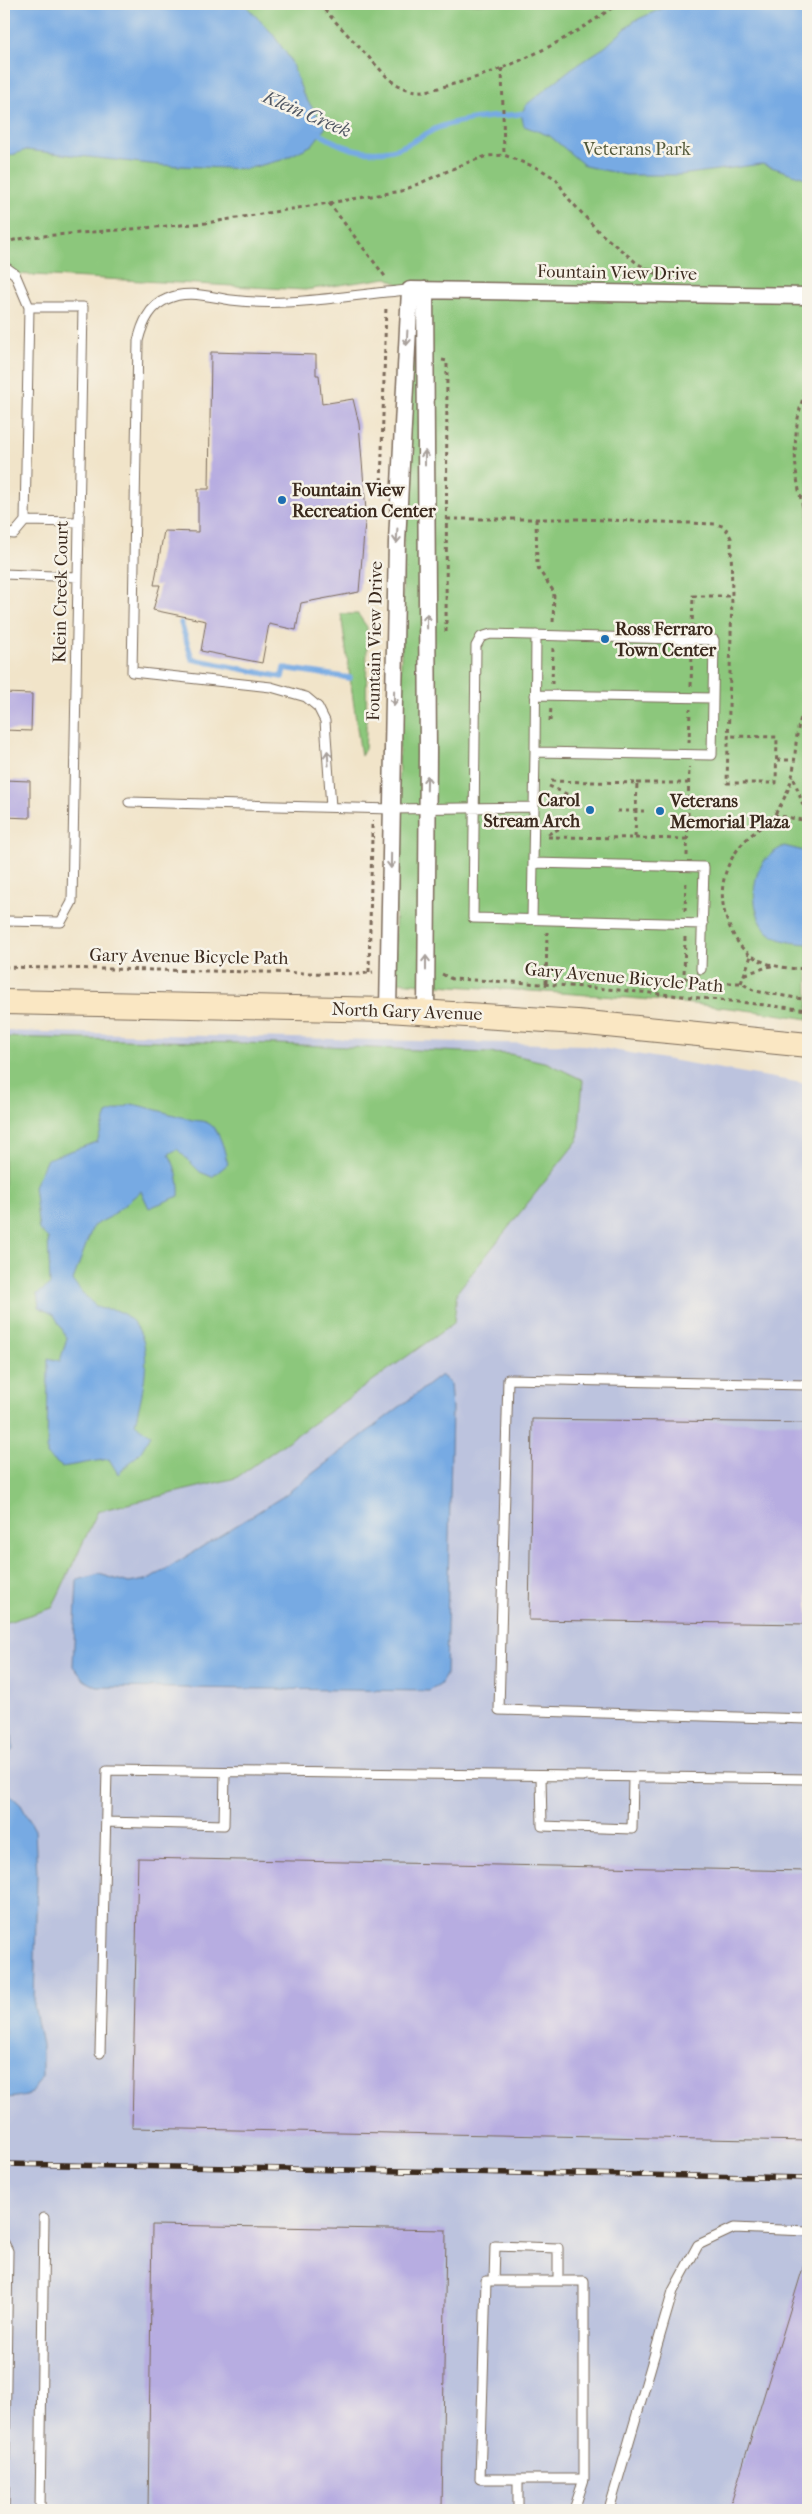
<svg xmlns="http://www.w3.org/2000/svg" width="812" height="2514" viewBox="0 0 812 2514" font-family="'IM FELL French Canon',serif">
<style>
.industrial{fill:#bcc3de}
.green{fill:#8cc77c;stroke:#64784d}
.water{fill:#77aae3;stroke:#596a80}
.lines{fill:none;stroke-linecap:round;stroke-linejoin:round}
.stream{stroke:#77aae3;stroke-width:5.5}
.building{fill:#b7ade1}
.lane-casing{stroke:#7b6b5a;stroke-width:11}
.street-casing{stroke:#7b6b5a;stroke-width:19}
.secondary-casing{stroke:#7b6b5a;stroke-width:26}
.path{stroke:#7b6b5a;stroke-width:3;stroke-dasharray:4 4;stroke-linecap:butt}
.lane{stroke:#fff;stroke-width:9}
.street{stroke:#fff;stroke-width:16}
.secondary{stroke:#fae7c3;stroke-width:24}
.rail-casing{stroke:#3b2a1e;stroke-width:5.5}
.rail{stroke:#f7f3e8;stroke-width:4;stroke-dasharray:11;stroke-linecap:butt}
.oneway{stroke:#a79f9a}
.poi-dot{fill:#1f6fb2;stroke:#f7f3e8;stroke-width:2}
.labels{text-anchor:middle;dominant-baseline:central;stroke-width:5;stroke-linejoin:round;paint-order:stroke}
.park-label{font-size:18px;fill:#53593a;stroke:#f7f3e8}
.street-label{font-size:18px;fill:#3b2a1e;stroke:#f7f3e8}
.poi-label{font-size:18px;font-weight:bold;fill:#3b2a1e;stroke:#f7f3e8;text-anchor:start}
.water-label{font-size:19px;font-style:italic;fill:#505763;stroke:#f7f3e8}
</style>
<rect width="100%" height="100%" fill="#f7f3e8"/>
<filter id="ink" filterUnits="userSpaceOnUse"><feTurbulence type="fractalNoise" baseFrequency=".02" numOctaves="2"/><feDisplacementMap in="SourceGraphic" scale="10" xChannelSelector="R" yChannelSelector="G"/><feConvolveMatrix kernelMatrix="1 2 1 2 8 2 1 2 1" color-interpolation-filters="sRGB"/></filter>
<filter id="wash" filterUnits="userSpaceOnUse"><feTurbulence type="fractalNoise" baseFrequency=".0096" numOctaves="4" result="noise"/><feDisplacementMap in="SourceGraphic" scale="20" xChannelSelector="R" yChannelSelector="G"/><feGaussianBlur stdDeviation="1.12" result="paint"/><feColorMatrix in="noise" values="0 0 0 0 0 0 0 0 0 0 0 0 0 0 0 0 0 1.4 0 .05"/><feComposite in="paint" operator="in"/></filter>
<g filter="url(#wash)">
<rect width="100%" height="100%" fill="#f1e4c9"/>
<!-- industrial -->
<path class="industrial" d="M 4,1031 L 584,1045 L 808,1084 L 808,2510 L 4,2510 Z"/>
<!-- green -->
<path class="green" d="M 4,4 L 808,4 L 808,1019 C 672,997 532,992 394,982 L 409,290 L 387,278 L 305,290 L 15,274 L 4,266 Z
M 341,614 L 358,614 L 367,627 L 366,733 L 365,749 L 361,756 Z
M 4,1037 L 277,1044 L 510,1054 L 548,1063 L 583,1080 L 578,1140 L 457,1292 L 454,1323 L 236,1478 L 98,1511 L 52,1608 L 4,1623 Z"/>
<!-- water -->
<path class="water" d="M 4,4 L 244,4 L 272,33 L 290,59 L 304,96 L 326,127 L 312,145 L 282,160 L 246,169 L 159,165 L 26,150 L 4,158 Z
M 672,4 L 808,4 L 808,179 L 762,164 L 680,175 L 626,175 L 585,166 L 550,136 L 524,126 L 521,114 L 526,105 L 572,68 L 605,47 L 634,21 Z
M 784,846 L 808,852 L 808,944 C 795,943 779,942 768,932 C 753,917 750,884 761,866 C 766,856 775,851 784,846 Z
M 132,1104 C 152,1108 170,1114 189,1119 C 197,1122 203,1119 211,1125 C 222,1135 224,1151 228,1164 L 212,1177 L 200,1172 L 177,1149 L 169,1154 C 176,1168 180,1180 179,1196 L 149,1208 L 141,1191 L 110,1217 L 93,1226 L 73,1280 C 77,1288 92,1304 99,1308 C 105,1310 113,1308 118,1311 C 161,1331 143,1389 135,1424 L 151,1435 L 140,1453 L 118,1474 L 109,1459 L 62,1467 L 47,1455 L 48,1358 L 60,1361 L 67,1338 L 54,1315 L 39,1307 L 37,1294 L 50,1285 L 48,1238 L 39,1230 L 34,1186 L 47,1159 L 97,1142 L 107,1114 Z
M 441,1375 L 450,1383 L 452,1409 L 446,1675 L 440,1685 L 429,1691 L 97,1687 L 84,1680 L 73,1666 L 77,1580 L 99,1574 L 129,1583 L 150,1579 L 282,1497 Z
M 4,1624 L 13,1749 L 4,1760 Z
M 4,1789 L 21,1805 L 35,1830 L 37,1874 L 34,2005 L 42,2045 L 42,2078 L 30,2094 L 17,2097 L 4,2098 Z"/>
<g class="lines">
<!-- stream -->
<path class="stream" d="M 316,131 C 339,147 363,156 392,150 C 409,147 424,133 440,127 C 468,117 498,117 527,113
M 181,623 L 192,659 L 282,677 L 284,668 L 350,678"/>
</g>
<g id="blocks">
<!-- building -->
<path class="building" d="M 211,352 L 316,355 L 316,375 L 319,375 L 322,404 L 353,399 L 359,424 L 366,511 L 359,592 L 301,603 L 296,630 L 269,624 L 262,663 L 201,651 L 206,621 L 153,610 L 160,585 L 154,585 L 164,531 L 198,532 L 198,489 L 209,489 Z
M 4,693 L 32,694 L 31,731 L 4,730 Z
M 4,780 L 30,781 L 30,818 L 4,817 Z
M 532,1419 L 808,1423 L 808,1624 L 529,1620 Z
M 138,1858 L 808,1871 L 808,2141 L 132,2128 Z
M 152,2225 L 446,2230 L 442,2510 L 148,2510 Z
M 805,2261 L 808,2262 L 808,2510 L 729,2510 Z"/>
</g>
</g>
<g filter="url(#ink)">
<use href="#blocks" fill-opacity="0" stroke="#7b6b5a" stroke-width="1"/>
<g class="lines">
<!-- lane casing -->
<g class="lane-casing">
<path id="lane" d="M 4,266 L 15,274 L 29,307 L 25,521 L 79,522
M 4,533 L 14,534 L 25,521
M 4,574 L 78,577
M 535,695 L 713,698
M 535,752 L 536,635
M 129,802 L 392,809 L 534,807
M 331,807 L 325,721 L 318,707 L 306,697 L 271,687 L 132,672 L 138,341 C 142,324 149,306 167,299 C 187,289 210,297 231,300 C 290,308 350,294 410,290
M 532,919 L 533,863
M 4,921 L 61,922 L 72,902 L 83,307 L 29,307
M 701,969 L 704,867 L 533,863 L 535,752 L 712,755 L 714,640 L 491,634 L 481,637 L 476,646 L 473,918 L 703,924
M 808,1385 L 508,1379 L 499,1710 L 808,1719
M 541,1776 L 542,1826 L 632,1829 L 633,1777
M 106,1822 L 224,1825 L 225,1772
M 100,2053 L 107,1770 L 808,1779
M 4,2243 L 8,2251 L 4,2510
M 494,2281 L 495,2246 L 558,2248 L 558,2281
M 518,2479 L 518,2510
M 40,2510 L 44,2218
M 574,2510 L 584,2479 L 584,2281 L 486,2281 L 480,2479 L 584,2479
M 609,2510 L 673,2291 L 698,2245 L 734,2228 L 808,2231"/>
</g>
<!-- street casing -->
<g class="street-casing">
<path id="street" d="M 425,290 L 428,751 L 426,1012
M 388,1010 L 397,542 L 410,290 L 808,296"/>
</g>
<!-- secondary casing -->
<g class="secondary-casing">
<path id="secondary" d="M 4,1002 L 388,1010 L 577,1022 L 808,1045"/>
</g>
<!-- path -->
<path class="path" d="M 319,4 L 389,79 C 400,87 410,92 424,91 C 433,90 442,87 450,85 C 509,70 569,40 617,4
M 502,68 L 504,155
M 329,203 L 387,279
M 4,242 L 30,237 L 206,223 L 402,191 L 466,163 L 487,156 L 504,155 L 540,169 L 556,179 L 568,198 L 599,232 L 638,264 L 659,275
M 442,360 L 447,361 L 446,634
M 808,385 C 790,425 792,481 808,521
M 381,489 L 386,305
M 447,519 L 578,519 L 716,524 L 725,527 L 731,538 L 732,596 L 727,783 L 776,783 L 777,737 L 728,736
M 536,519 L 537,563 L 539,570 L 554,592 L 553,624
M 692,628 L 693,596 L 732,596
M 552,684 L 553,647
M 691,686 L 692,652
M 808,704 C 790,730 800,764 787,792 C 784,799 779,809 774,815 C 763,827 748,835 738,849 C 715,880 719,914 739,944 C 752,963 786,971 808,968
M 550,721 L 551,707
M 689,743 L 690,709
M 777,760 L 794,760
M 794,779 L 808,820
M 637,783 L 688,783
M 549,786 L 571,796
M 617,811 L 644,811
M 774,815 L 808,821
M 548,834 L 569,824
M 372,837 L 372,820
M 548,837 L 635,838 L 637,783 L 549,781
M 635,838 L 687,839
M 687,856 L 689,767
M 685,911 L 686,879
M 685,937 L 684,977 L 692,983 L 698,983
M 4,967 L 360,974 L 373,972
M 369,972 L 372,837 L 374,837
M 442,974 L 452,979 C 572,984 690,996 808,1010
M 745,974 L 774,965
M 546,983 L 547,932
M 704,983 L 741,983 L 755,991 L 808,1000
M 741,983 L 751,956"/>
<!-- lane -->
<use href="#lane" class="lane"/>
<!-- street -->
<use href="#street" class="street"/>
<!-- secondary -->
<use href="#secondary" class="secondary"/>
<!-- rail casing -->
<g class="rail-casing">
<path id="rail" d="M 4,2164 L 808,2178"/>
</g>
<!-- rail -->
<use href="#rail" class="rail"/>
</g>
<!-- one-way arrows -->
<defs><path id="oneway-shaft" d="M-6 0H5M1.5-3L5.5 0L1.5 3" fill="none" stroke-width="1.6" stroke-linecap="round" stroke-linejoin="round" transform="scale(1.25)"/></defs>
<g class="oneway">
<use href="#oneway-shaft" transform="translate(407 338) rotate(93)"/>
<use href="#oneway-shaft" transform="translate(425 458) rotate(-90)"/>
<use href="#oneway-shaft" transform="translate(397 536) rotate(93)"/>
<use href="#oneway-shaft" transform="translate(427 621) rotate(-91)"/>
<use href="#oneway-shaft" transform="translate(394 698) rotate(91)"/>
<use href="#oneway-shaft" transform="translate(328 758) rotate(-94)"/>
<use href="#oneway-shaft" transform="translate(427 783) rotate(-89)"/>
<use href="#oneway-shaft" transform="translate(391 861) rotate(91)"/>
<use href="#oneway-shaft" transform="translate(426 963) rotate(-90)"/>
</g>
</g>
<!-- markers -->
<g class="poi-dot">
<circle cx="282" cy="500" r="5"/>
<circle cx="605" cy="639" r="5"/>
<circle cx="590" cy="810" r="5"/>
<circle cx="660" cy="811" r="5"/>
</g>
<g class="labels">
<!-- park labels -->
<g class="park-label">
<text x="637" y="149">Veterans Park</text>
</g>
<!-- street labels -->
<g class="street-label">
<text transform="translate(617 273) rotate(1)">Fountain View Drive</text>
<text transform="translate(61 592) rotate(-89)">Klein Creek Court</text>
<text transform="translate(375 641) rotate(-89)">Fountain View Drive</text>
<text transform="translate(189 957) rotate(1)">Gary Avenue Bicycle Path</text>
<text transform="translate(624 978) rotate(5)">Gary Avenue Bicycle Path</text>
<text transform="translate(407 1012) rotate(2)">North Gary Avenue</text>
</g>
<!-- poi labels -->
<g class="poi-label">
<text x="292" y="490">Fountain View<tspan x="292" dy="21">Recreation Center</tspan></text>
<text x="615" y="629">Ross Ferraro<tspan x="615" dy="21">Town Center</tspan></text>
<text x="580" y="800" text-anchor="end">Carol<tspan x="580" dy="21">Stream Arch</tspan></text>
<text x="670" y="801">Veterans<tspan x="670" dy="21">Memorial Plaza</tspan></text>
</g>
<!-- water labels -->
<g class="water-label">
<text transform="translate(307 114) rotate(23)">Klein Creek</text>
</g>
</g>
<!-- margin -->
<rect width="812" height="2514" fill="none" stroke="#f7f3e8" stroke-width="20"/>
</svg>
